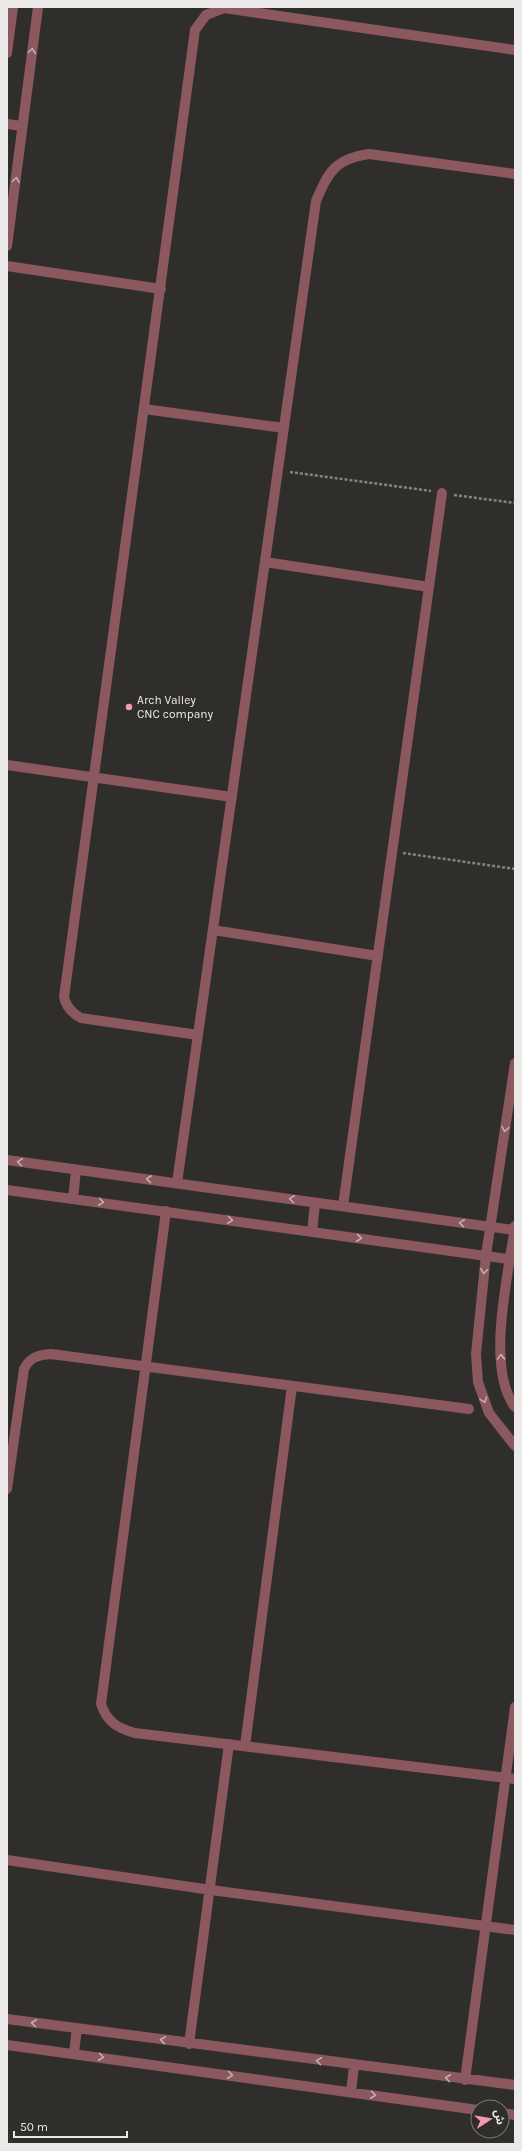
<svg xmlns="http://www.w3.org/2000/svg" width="522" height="2151" viewBox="0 0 522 2151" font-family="Karla,'Noto Sans Arabic',sans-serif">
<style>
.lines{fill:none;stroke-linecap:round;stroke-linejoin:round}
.path{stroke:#858381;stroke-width:2.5;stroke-dasharray:3 2;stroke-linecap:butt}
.minor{stroke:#8a585e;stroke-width:10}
.oneway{stroke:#c5b0b1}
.poi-dot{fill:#f29ab0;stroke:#302e2b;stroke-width:1.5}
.labels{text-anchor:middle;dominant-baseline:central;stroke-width:3;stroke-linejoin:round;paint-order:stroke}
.poi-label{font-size:12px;fill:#eceae9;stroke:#302e2b;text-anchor:start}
</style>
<rect width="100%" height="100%" fill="#302e2b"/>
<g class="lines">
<!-- path -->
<path class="path" d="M 290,472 L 431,491
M 454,495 L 515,503
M 403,853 L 515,869"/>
<!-- minor -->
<path class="minor" d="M 7,53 L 13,7
M 7,124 L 22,126
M 7,246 L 38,7
M 7,266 L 161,289
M 144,409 L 284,428
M 265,562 L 429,587
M 7,765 L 232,797
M 213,930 L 378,956
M 198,1035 L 81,1018 C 72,1013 66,1007 64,997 L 195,30 L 206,15 L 224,8 L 515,50
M 515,1063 L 486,1255 L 476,1354 L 478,1382 L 489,1413 L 515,1446
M 7,1160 L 514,1230
M 177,1183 L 316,201 C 329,171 335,159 369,154 L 515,174
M 7,1190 L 515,1260
M 73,1199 L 76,1170
M 343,1206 L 442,493
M 166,1211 L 101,1704 C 107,1722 117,1728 135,1733 L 515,1779
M 515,1226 C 509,1272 485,1368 515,1407
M 312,1232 L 315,1203
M 7,1489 L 24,1369 C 30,1357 38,1355 51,1354 L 469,1409
M 245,1746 L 292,1386
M 7,1860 L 211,1890 L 515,1930
M 7,2019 L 515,2085
M 189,2044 L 229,1744
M 7,2045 L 478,2110
M 74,2053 L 77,2028
M 465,2080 L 515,1707
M 351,2092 L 354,2066
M 502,2113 L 515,2115"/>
</g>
<!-- one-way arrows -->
<defs><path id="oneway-chevron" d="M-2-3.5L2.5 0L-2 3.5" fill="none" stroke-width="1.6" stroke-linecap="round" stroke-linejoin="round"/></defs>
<g class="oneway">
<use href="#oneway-chevron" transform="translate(32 51) rotate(-82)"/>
<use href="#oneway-chevron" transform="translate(16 180) rotate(-83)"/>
<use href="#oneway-chevron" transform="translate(505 1129) rotate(99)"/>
<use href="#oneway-chevron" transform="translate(20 1162) rotate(-172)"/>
<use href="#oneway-chevron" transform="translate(149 1179) rotate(-172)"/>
<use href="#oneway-chevron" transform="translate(292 1199) rotate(-172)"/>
<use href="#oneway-chevron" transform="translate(101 1202) rotate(8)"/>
<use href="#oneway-chevron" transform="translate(230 1220) rotate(8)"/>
<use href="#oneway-chevron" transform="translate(462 1223) rotate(-172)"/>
<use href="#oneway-chevron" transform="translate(359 1238) rotate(8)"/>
<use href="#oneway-chevron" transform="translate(484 1271) rotate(97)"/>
<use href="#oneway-chevron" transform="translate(501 1357) rotate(-92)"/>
<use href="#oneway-chevron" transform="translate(484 1400) rotate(70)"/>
<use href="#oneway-chevron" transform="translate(34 2023) rotate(-173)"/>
<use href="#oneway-chevron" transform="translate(163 2040) rotate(-172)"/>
<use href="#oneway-chevron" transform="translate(101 2057) rotate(8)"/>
<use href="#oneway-chevron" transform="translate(319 2061) rotate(-172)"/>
<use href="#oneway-chevron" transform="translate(230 2075) rotate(8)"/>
<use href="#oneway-chevron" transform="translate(448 2078) rotate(-173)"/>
<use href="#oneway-chevron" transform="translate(373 2095) rotate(8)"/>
</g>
<!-- markers -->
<circle class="poi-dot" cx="129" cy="707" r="4"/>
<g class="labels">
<!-- poi labels -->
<g class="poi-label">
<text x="137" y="700">Arch Valley<tspan x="137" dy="14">CNC company</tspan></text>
</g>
</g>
<!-- border -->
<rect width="522" height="2151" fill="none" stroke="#eceae9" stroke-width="16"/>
<!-- north arrow -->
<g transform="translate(490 2119) rotate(78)"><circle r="19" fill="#302e2b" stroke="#7b7977"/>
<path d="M0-3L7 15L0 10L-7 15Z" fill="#f29ab0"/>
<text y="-6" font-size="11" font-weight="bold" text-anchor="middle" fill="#eceae9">ش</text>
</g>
<!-- scale -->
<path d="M14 2131v6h113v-6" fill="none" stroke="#eceae9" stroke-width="2"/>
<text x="20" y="2131" font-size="12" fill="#eceae9" stroke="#302e2b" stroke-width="3" paint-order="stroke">50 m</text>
</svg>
